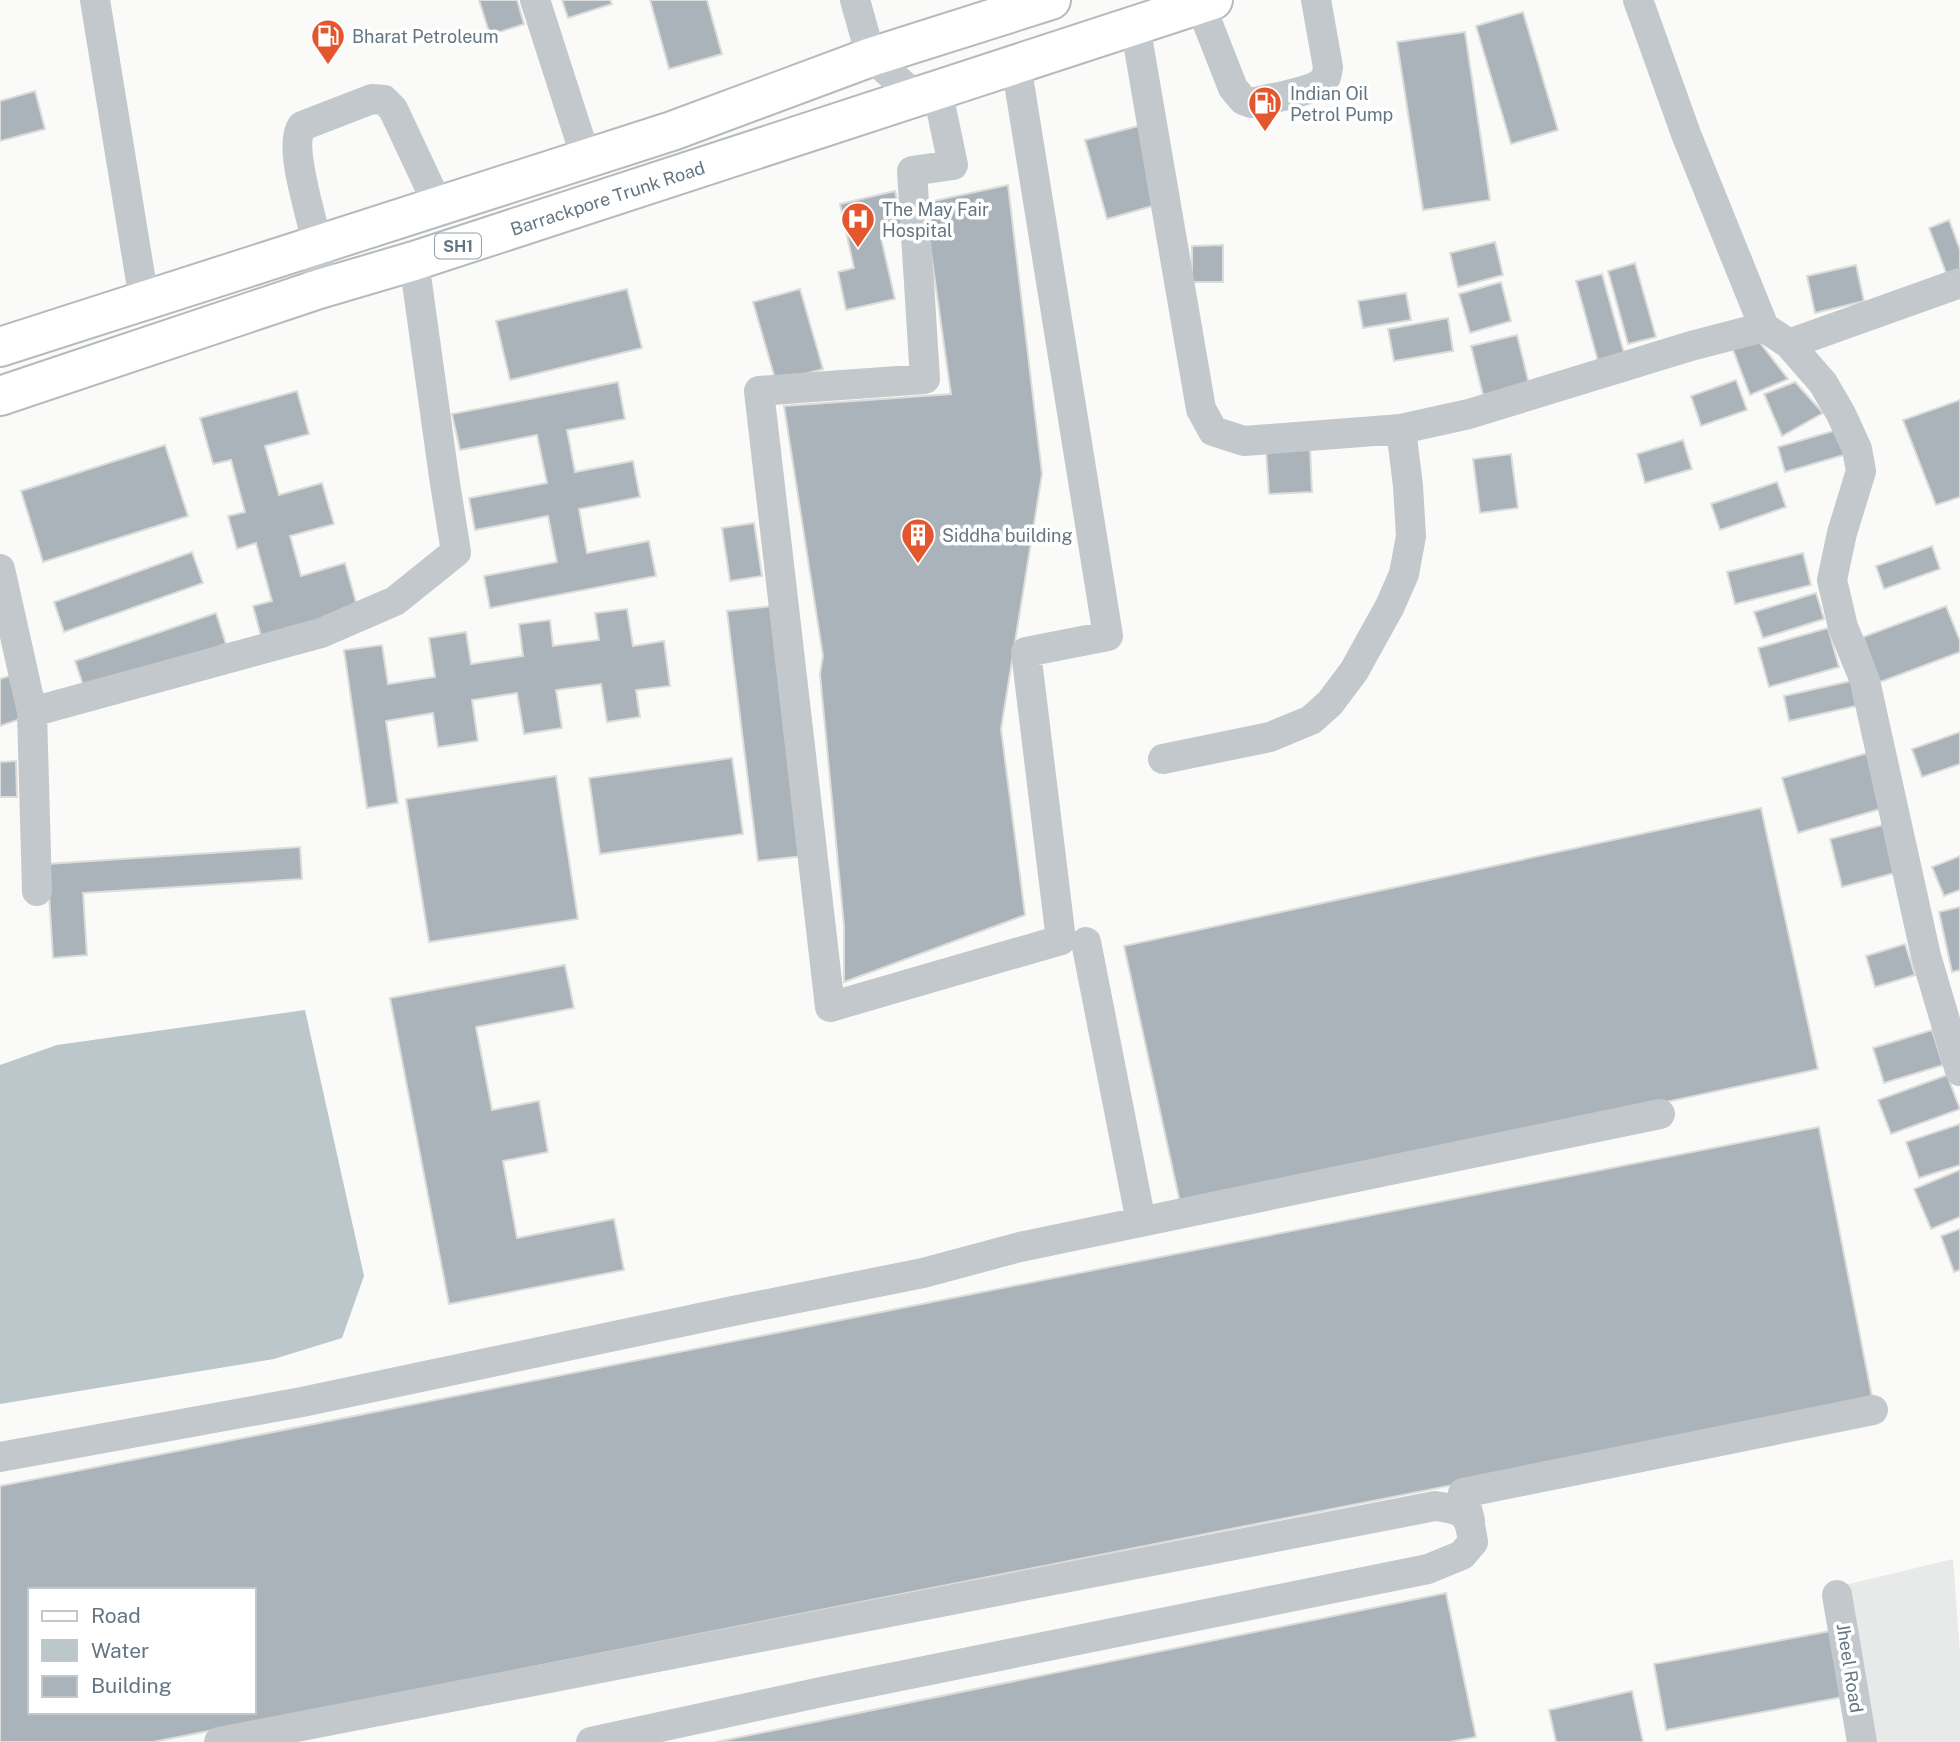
<svg xmlns="http://www.w3.org/2000/svg" width="1960" height="1742" viewBox="0 0 1960 1742" font-family="'Public Sans',sans-serif">
<style>
.built{fill:#e8e9e9}
.water{fill:#bbc7cb}
.building{fill:#aab3b9;stroke:#dcdcda;stroke-width:2;fill-rule:evenodd}
.lines{fill:none;stroke-linecap:round;stroke-linejoin:round}
.major-casing{stroke:#b5babe;stroke-width:42}
.minor{stroke:#c3c8cc;stroke-width:30}
.major{stroke:#fff;stroke-width:38}
.labels{text-anchor:middle;dominant-baseline:central;stroke-width:7;stroke-linejoin:round;paint-order:stroke}
.shield{fill:#fff;stroke:#939fa8;stroke-width:2}
.shield-label{font-size:16px;font-weight:bold;fill:#657683}
.poi-label{font-size:18px;fill:#657683;stroke:#fff;text-anchor:start}
.street-label{font-size:18px;fill:#657683;stroke:#fff}
</style>
<rect width="100%" height="100%" fill="#fafaf8"/>
<!-- built -->
<path class="built" d="M 1953,1559 L 1960,1654 L 1960,1742 L 1874,1742 L 1845,1585 Z"/>
<!-- water -->
<path class="water" d="M 305,1010 L 364,1276 L 342,1338 L 274,1359 L 0,1404 L 0,1065 L 57,1045 Z"/>
<!-- building -->
<path class="building" d="M 479,0 L 517,0 L 524,24 L 490,35 Z
M 562,0 L 610,0 L 612,4 L 568,18 Z
M 650,0 L 707,0 L 722,54 L 669,69 Z
M 1523,12 L 1558,130 L 1511,144 L 1476,26 Z
M 1465,32 L 1490,200 L 1423,210 L 1397,42 Z
M 35,91 L 45,129 L 0,141 L 0,101 Z
M 1142,125 L 1163,203 L 1107,219 L 1085,140 Z
M 1008,185 L 1042,474 L 1001,729 L 1025,915 L 844,982 L 844,926 L 820,674 L 823,656 L 784,406 L 951,394 L 924,203 Z
M 895,191 L 905,233 L 881,238 L 895,299 L 846,310 L 838,272 L 854,268 L 840,204 Z
M 1949,220 L 1960,250 L 1960,273 L 1948,278 L 1929,228 Z
M 1495,242 L 1503,275 L 1458,287 L 1450,253 Z
M 1223,245 L 1223,282 L 1192,282 L 1192,246 Z
M 1635,263 L 1656,337 L 1628,344 L 1608,271 Z
M 1856,265 L 1864,301 L 1815,313 L 1807,276 Z
M 1602,274 L 1624,353 L 1598,361 L 1576,281 Z
M 1501,282 L 1511,321 L 1470,333 L 1459,294 Z
M 627,289 L 642,348 L 510,380 L 496,321 Z
M 800,289 L 823,369 L 776,382 L 753,302 Z
M 1406,293 L 1411,320 L 1363,328 L 1358,301 Z
M 1448,318 L 1453,351 L 1394,361 L 1388,329 Z
M 1517,335 L 1529,384 L 1483,395 L 1471,346 Z
M 1757,339 L 1788,379 L 1750,395 L 1732,347 Z
M 1736,380 L 1747,410 L 1701,426 L 1691,396 Z
M 618,382 L 625,419 L 567,430 L 575,472 L 633,461 L 640,497 L 579,509 L 587,553 L 649,541 L 656,576 L 490,608 L 484,576 L 557,562 L 548,516 L 475,530 L 469,498 L 547,483 L 537,435 L 460,450 L 452,414 Z
M 1795,382 L 1823,413 L 1782,436 L 1764,394 Z
M 297,391 L 309,434 L 265,446 L 279,495 L 322,483 L 334,524 L 290,536 L 301,576 L 345,563 L 359,613 L 262,640 L 253,606 L 272,601 L 256,543 L 237,549 L 228,516 L 245,512 L 231,460 L 213,464 L 200,418 Z
M 1960,400 L 1960,497 L 1936,505 L 1903,420 Z
M 1840,429 L 1847,454 L 1785,472 L 1778,447 Z
M 1683,440 L 1692,469 L 1645,483 L 1637,454 Z
M 165,445 L 188,516 L 43,562 L 21,491 Z
M 1310,447 L 1312,492 L 1269,494 L 1266,450 Z
M 1511,454 L 1518,508 L 1480,513 L 1473,459 Z
M 1777,482 L 1786,507 L 1720,530 L 1711,504 Z
M 754,523 L 762,576 L 730,581 L 722,528 Z
M 1932,546 L 1940,569 L 1884,589 L 1876,566 Z
M 192,552 L 203,583 L 64,632 L 54,602 Z
M 1803,553 L 1811,585 L 1735,604 L 1727,572 Z
M 1816,593 L 1824,619 L 1763,638 L 1754,612 Z
M 773,606 L 804,856 L 758,861 L 727,611 Z
M 1946,606 L 1960,641 L 1960,652 L 1880,682 L 1863,637 Z
M 627,609 L 633,646 L 664,641 L 670,686 L 636,690 L 640,717 L 607,722 L 601,684 L 556,690 L 562,728 L 524,734 L 517,693 L 472,700 L 478,741 L 438,747 L 433,713 L 386,721 L 398,803 L 367,808 L 344,650 L 382,645 L 388,684 L 435,677 L 429,638 L 466,632 L 471,664 L 523,656 L 519,624 L 550,620 L 553,646 L 599,640 L 595,613 Z
M 216,613 L 226,644 L 85,691 L 75,661 Z
M 1828,628 L 1839,667 L 1769,687 L 1758,648 Z
M 9,676 L 23,718 L 0,726 L 0,679 Z
M 1851,681 L 1856,706 L 1789,721 L 1784,696 Z
M 1960,732 L 1960,764 L 1922,777 L 1912,749 Z
M 1871,752 L 1887,807 L 1798,833 L 1782,778 Z
M 732,758 L 743,834 L 600,854 L 589,778 Z
M 16,761 L 17,797 L 0,797 L 0,762 Z
M 556,776 L 578,919 L 429,942 L 406,799 Z
M 1761,808 L 1818,1069 L 1181,1207 L 1124,946 Z
M 1890,823 L 1902,871 L 1842,887 L 1830,839 Z
M 300,847 L 302,879 L 83,893 L 87,955 L 53,958 L 47,864 Z
M 1960,856 L 1960,890 L 1944,896 L 1932,867 Z
M 1960,907 L 1960,970 L 1952,972 L 1939,912 Z
M 1905,944 L 1915,975 L 1875,987 L 1866,956 Z
M 565,965 L 574,1008 L 476,1027 L 492,1110 L 539,1101 L 548,1152 L 503,1161 L 517,1238 L 614,1219 L 624,1270 L 449,1304 L 390,998 Z
M 1932,1030 L 1943,1065 L 1884,1083 L 1873,1048 Z
M 1947,1075 L 1960,1109 L 1891,1134 L 1878,1100 Z
M 1960,1124 L 1960,1165 L 1919,1178 L 1906,1142 Z
M 1819,1127 L 1873,1402 L 153,1742 L 0,1742 L 0,1486 ZM 30,1590 L 254,1590 L 254,1712 L 30,1712 Z
M 1960,1170 L 1960,1217 L 1931,1229 L 1914,1189 Z
M 1960,1229 L 1960,1270 L 1954,1272 L 1941,1236 Z
M 1446,1593 L 1476,1737 L 1449,1742 L 716,1742 Z
M 1836,1630 L 1848,1696 L 1666,1730 L 1654,1664 Z
M 1632,1691 L 1643,1742 L 1556,1742 L 1549,1710 Z"/>
<g class="lines">
<!-- major casing -->
<g class="major-casing">
<g id="major">
<path d="M 0,347 L 672,131 L 871,57 L 1051,0"/>
<path id="s1" d="M 0,396 L 319,289 L 414,261 L 1213,0"/>
</g>
</g>
<!-- minor -->
<path class="minor" d="M 95,0 L 144,300
M 535,0 L 586,158
M 855,0 L 871,57 L 916,96
M 1200,4 L 1233,88 L 1243,100 L 1251,103 C 1266,99 1312,92 1322,82 C 1327,78 1327,73 1328,67 L 1316,0
M 1135,25 L 1201,409 L 1213,431 L 1244,441 L 1401,429
M 937,89 L 953,165 L 912,171 L 925,379 L 759,391 L 830,1007 L 1061,940 L 1026,652 L 1108,636 L 1016,64
M 319,289 C 318,274 319,259 317,245 C 313,218 287,147 302,126 L 372,99 L 384,100 L 393,109 L 438,205
M 1764,327 L 1789,344 L 1823,383 L 1841,414 L 1857,449 L 1861,471 L 1842,533 L 1832,580 L 1843,627 L 1865,681 L 1926,956 L 1960,1071
M 1789,344 L 1960,283
M 0,569 L 32,712 L 37,891
M 32,712 L 321,633 L 395,601 L 456,552 L 444,477 L 414,261
M 1163,759 L 1270,737 L 1311,720 L 1330,703 L 1354,671 L 1390,606 L 1404,574 L 1411,536 L 1408,486 L 1401,429 L 1469,414 L 1691,346 L 1764,327 L 1686,134 L 1638,0
M 1086,942 L 1141,1222
M 0,1457 L 302,1402 L 733,1311 L 923,1273 L 1020,1247 L 1660,1114
M 1470,1521 L 1463,1493 L 1873,1410
M 1837,1595 L 1862,1742
M 219,1742 L 1435,1506 C 1464,1510 1469,1512 1473,1542 L 1462,1555 L 1428,1569 L 826,1691 L 591,1742"/>
<!-- major -->
<use href="#major" class="major"/>
</g>
<!-- icons -->
<defs>
<g id="fuel-pin" transform="scale(1.75)"><path d="M0 17L-7.5 6A9.5 9.5 0 1 1 7.5 6Z" fill="#e4572e" stroke="#fff"/><path d="M-5.5-6h7V0h2V4h1.3V-2.5L3-4.5l.8-.8L6-3V5H2.5V1h-1V6h-7ZM-4.2-4.7v3.2H.2V-4.7Z" fill="#fff"/></g>
<g id="hospital-pin" transform="scale(1.75)"><path d="M0 17L-7.5 6A9.5 9.5 0 1 1 7.5 6Z" fill="#e4572e" stroke="#fff"/><path d="M-5-5h3v3.5h4V-5h3V5h-3V1.5h-4V5h-3Z" fill="#fff"/></g>
<g id="building-pin" transform="scale(1.75)"><path d="M0 17L-7.5 6A9.5 9.5 0 1 1 7.5 6Z" fill="#e4572e" stroke="#fff"/><path d="M-4-6H4V6H1V3H-1V6H-4ZM-2.5-4.3h1.7v1.8h-1.7ZM.8-4.3h1.7v1.8H.8ZM-2.5-1h1.7V.8h-1.7ZM.8-1h1.7V.8H.8Z" fill="#fff"/></g>
</defs>
<g fill-rule="evenodd">
<use href="#fuel-pin" x="328" y="36"/>
<use href="#fuel-pin" x="1265" y="103"/>
<use href="#hospital-pin" x="858" y="219"/>
<use href="#building-pin" x="918" y="535"/>
</g>
<g class="labels">
<!-- shield labels -->
<rect class="shield" x="435" y="233.5" width="46" height="25" rx="5"/>
<g class="shield-label">
<text x="458" y="246">SH1</text>
</g>
<!-- poi labels -->
<g class="poi-label">
<text x="352" y="36">Bharat Petroleum</text>
<text x="1290" y="93">Indian Oil<tspan x="1290" dy="21">Petrol Pump</tspan></text>
<text x="882" y="209">The May Fair<tspan x="882" dy="21">Hospital</tspan></text>
<text x="942" y="535">Siddha building</text>
</g>
<!-- street labels -->
<g class="street-label">
<text stroke="none"><textPath href="#s1" startOffset="639">Barrackpore Trunk Road</textPath></text>
<text transform="translate(1850 1668) rotate(81)">Jheel Road</text>
</g>
</g>
<!-- legend -->
<rect x="28" y="1588" width="228" height="126" fill="#ffffff" stroke="#c1c8cd" stroke-width="2"/>
<rect x="42" y="1611" width="35" height="10" fill="#ffffff" stroke="#c1c8cd" stroke-width="2"/>
<text x="91" y="1623" font-size="21" fill="#657683">Road</text>
<rect x="42" y="1640" width="35" height="21" fill="#bbc7cb" stroke="#c1c8cd" stroke-width="2"/>
<text x="91" y="1658" font-size="21" fill="#657683">Water</text>
<rect x="42" y="1676" width="35" height="21" fill="#aab3b9" stroke="#c1c8cd" stroke-width="2"/>
<text x="91" y="1693" font-size="21" fill="#657683">Building</text>
</svg>
